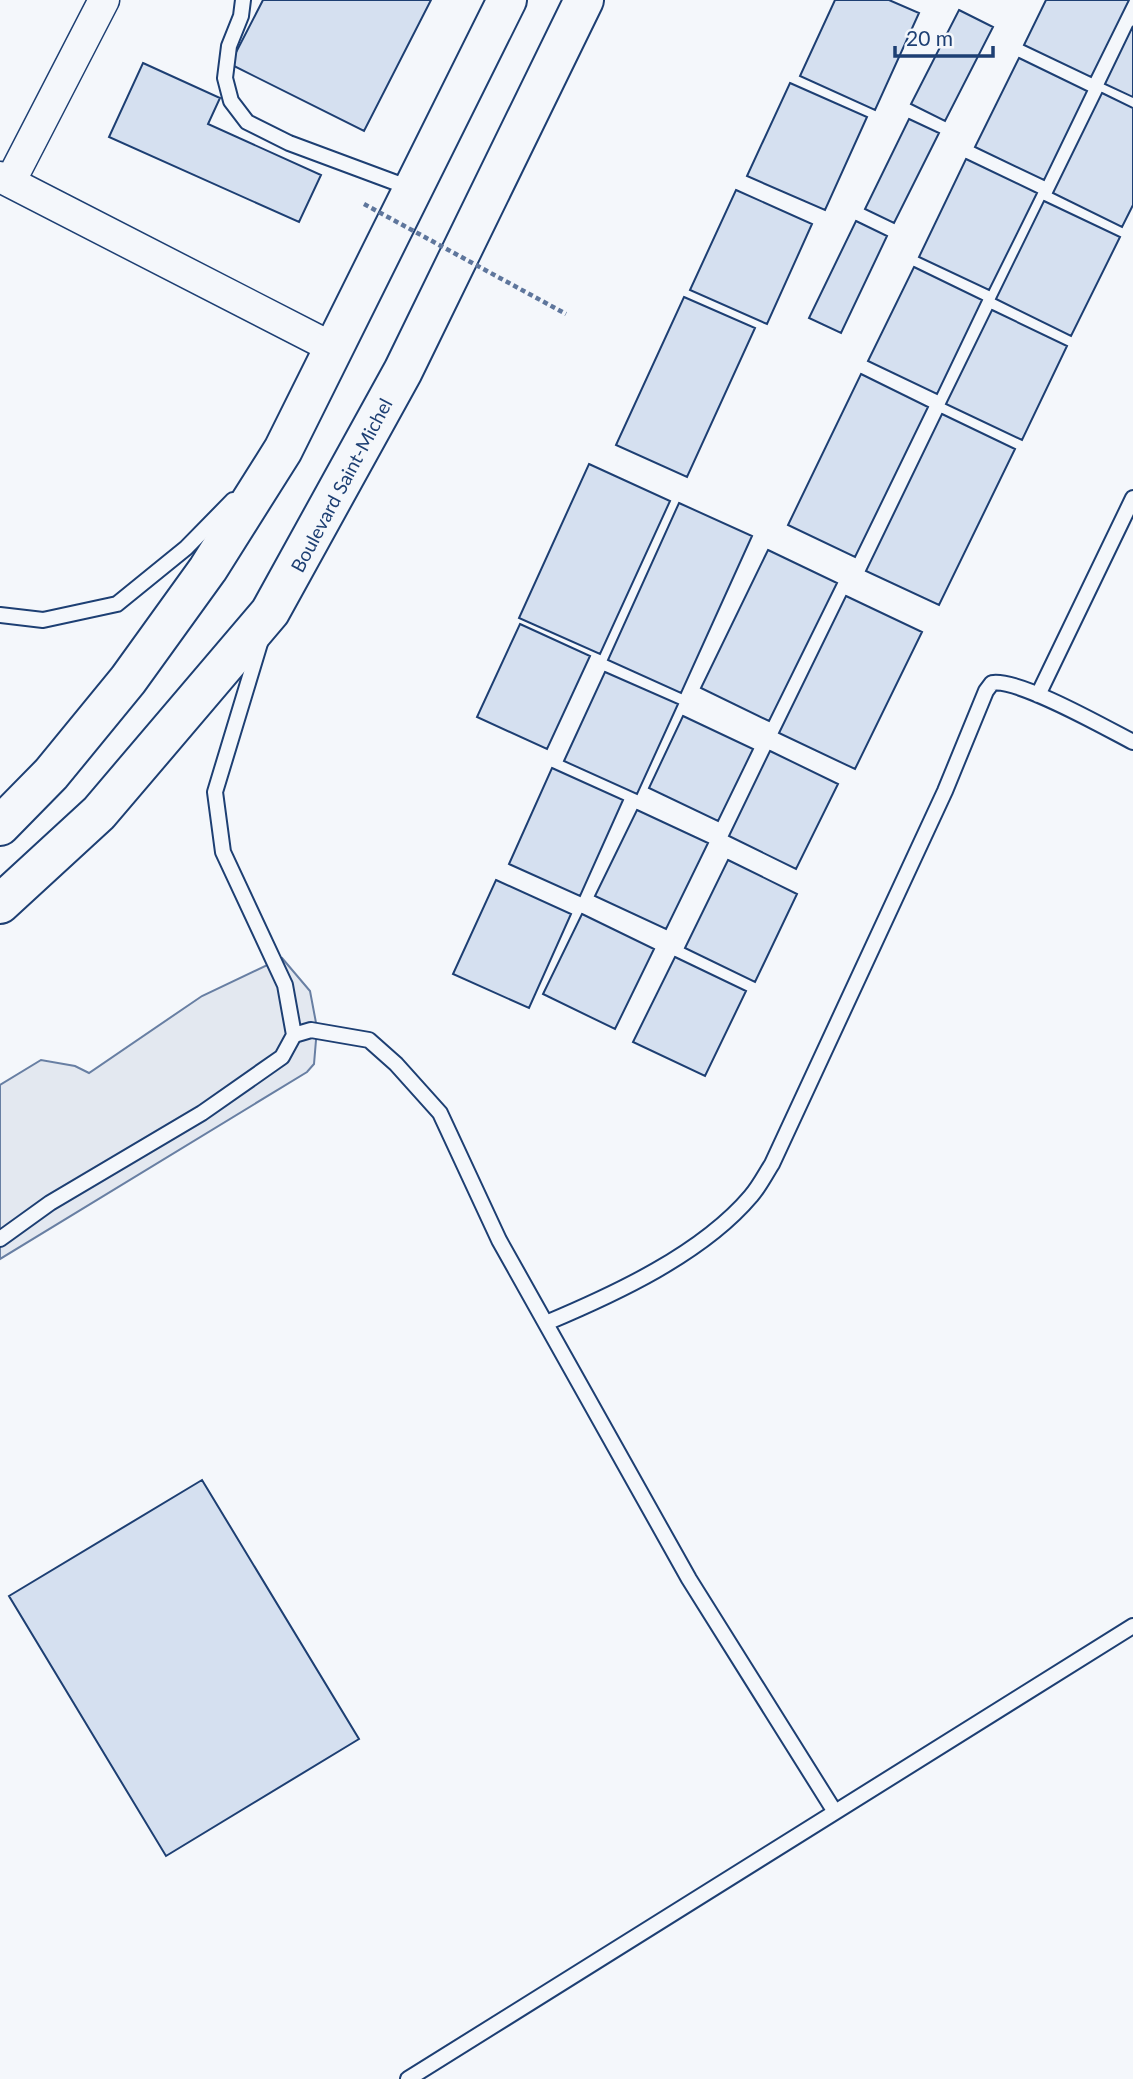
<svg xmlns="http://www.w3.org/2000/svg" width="1133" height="2079" viewBox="0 0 1133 2079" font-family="Lato,sans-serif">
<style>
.parking{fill:#e3e8f0;stroke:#687fa3;stroke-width:2}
.building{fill:#d5e0f0;stroke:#1d3f73;stroke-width:2}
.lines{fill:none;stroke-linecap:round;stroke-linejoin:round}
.service-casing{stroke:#1d3f73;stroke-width:18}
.minor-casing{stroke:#1d3f73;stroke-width:33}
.primary-casing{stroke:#1d3f73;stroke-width:42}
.service{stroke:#f4f7fb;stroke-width:14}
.minor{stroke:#f4f7fb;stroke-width:30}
.primary{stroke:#f4f7fb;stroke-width:38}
.path-bridge{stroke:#5e769c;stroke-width:4.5;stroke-dasharray:5 3.5;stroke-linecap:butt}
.labels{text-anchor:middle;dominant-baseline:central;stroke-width:5;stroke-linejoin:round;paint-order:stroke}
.street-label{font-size:19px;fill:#1d3f73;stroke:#f4f7fb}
</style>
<rect width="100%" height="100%" fill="#f4f7fb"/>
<!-- parking -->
<path class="parking" d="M 282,958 L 310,991 L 317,1028 L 314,1064 L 307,1072 L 0,1259 L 0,1085 L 41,1060 L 75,1066 L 89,1073 L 202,996 Z"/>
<!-- building -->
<path class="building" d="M 263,0 L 431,0 L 364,131 L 230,64 Z
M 835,0 L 889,0 L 919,13 L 875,110 L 800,76 Z
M 1046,0 L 1129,0 L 1091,77 L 1024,45 Z
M 959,10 L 993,27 L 945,121 L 911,104 Z
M 1133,26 L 1133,97 L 1105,84 Z
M 1019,58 L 1087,91 L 1044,180 L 975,147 Z
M 143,63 L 220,98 L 208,124 L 321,175 L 299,222 L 109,137 Z
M 790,83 L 867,117 L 825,210 L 747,176 Z
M 1102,93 L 1133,108 L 1133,205 L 1122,227 L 1053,193 Z
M 909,119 L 939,133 L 894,223 L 865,209 Z
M 966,159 L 1037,193 L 989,290 L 919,257 Z
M 736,190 L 812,224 L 767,324 L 690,290 Z
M 1044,201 L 1120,237 L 1071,336 L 996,299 Z
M 856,221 L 887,236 L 841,333 L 809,318 Z
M 914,267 L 982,300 L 937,394 L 868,361 Z
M 684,297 L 755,328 L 687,477 L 616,445 Z
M 992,310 L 1067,346 L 1022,440 L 946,404 Z
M 861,374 L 928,407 L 855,557 L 788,525 Z
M 942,414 L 1015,449 L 939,605 L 866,571 Z
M 589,464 L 670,501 L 600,654 L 519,618 Z
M 679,503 L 752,536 L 681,693 L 608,660 Z
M 768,550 L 837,583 L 769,721 L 701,688 Z
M 846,596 L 922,632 L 855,769 L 779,733 Z
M 520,624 L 590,656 L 547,749 L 477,717 Z
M 605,672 L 678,704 L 637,794 L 564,761 Z
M 683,716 L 753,749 L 718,821 L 649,788 Z
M 770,751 L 838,784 L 796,869 L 729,836 Z
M 552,768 L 623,800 L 580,896 L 509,864 Z
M 637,810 L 708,843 L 666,929 L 595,896 Z
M 728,860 L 797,894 L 755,982 L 685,948 Z
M 496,880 L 571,914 L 529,1008 L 453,974 Z
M 582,914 L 654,949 L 615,1029 L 543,994 Z
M 675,957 L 746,991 L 705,1076 L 633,1042 Z
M 202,1480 L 359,1739 L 166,1856 L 9,1596 Z"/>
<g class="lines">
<!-- service casing -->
<g class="service-casing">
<path id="service" d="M 243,0 L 241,16 L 229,46 L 225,78 L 231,101 L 247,122 L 289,143 L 410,188
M 0,615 L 43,620 L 117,604 L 186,548 L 233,500
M 1038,695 L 1133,498
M 294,1035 L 311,1030 L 369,1040 L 396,1064 L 440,1113 L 499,1240 L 689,1579 L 835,1812
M 0,1239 L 50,1203 L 202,1113 L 282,1057 L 294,1035 L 285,985 L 223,852 L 215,792 L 261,640
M 546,1323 C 615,1294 702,1254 751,1196 C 759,1187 765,1175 772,1164 L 945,791 L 986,691 L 992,683 C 1018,678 1106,728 1133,742
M 408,2079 L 1133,1626"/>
</g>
<!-- minor casing -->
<g class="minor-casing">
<path id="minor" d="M 0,177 L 333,348
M 10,182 L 104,0"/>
</g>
<!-- primary casing -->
<g class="primary-casing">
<path id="primary" d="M 0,826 L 51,774 L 128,680 L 208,569 L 283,450 L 507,0
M 0,904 L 99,813 L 270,612 L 403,371 L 584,0"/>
</g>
<!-- service -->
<use href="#service" class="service"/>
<!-- minor -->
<use href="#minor" class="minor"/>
<!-- primary -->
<use href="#primary" class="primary"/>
<!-- path-bridge -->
<path class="path-bridge" d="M 364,204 L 566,314"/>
</g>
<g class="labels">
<!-- street labels -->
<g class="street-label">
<text transform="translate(341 485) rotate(-62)">Boulevard Saint-Michel</text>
</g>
</g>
<!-- scale -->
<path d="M895 46v10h98v-10" fill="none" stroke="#1d3f73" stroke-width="3.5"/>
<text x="906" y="46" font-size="21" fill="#1d3f73" stroke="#f4f7fb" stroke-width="5" paint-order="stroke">20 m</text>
</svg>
